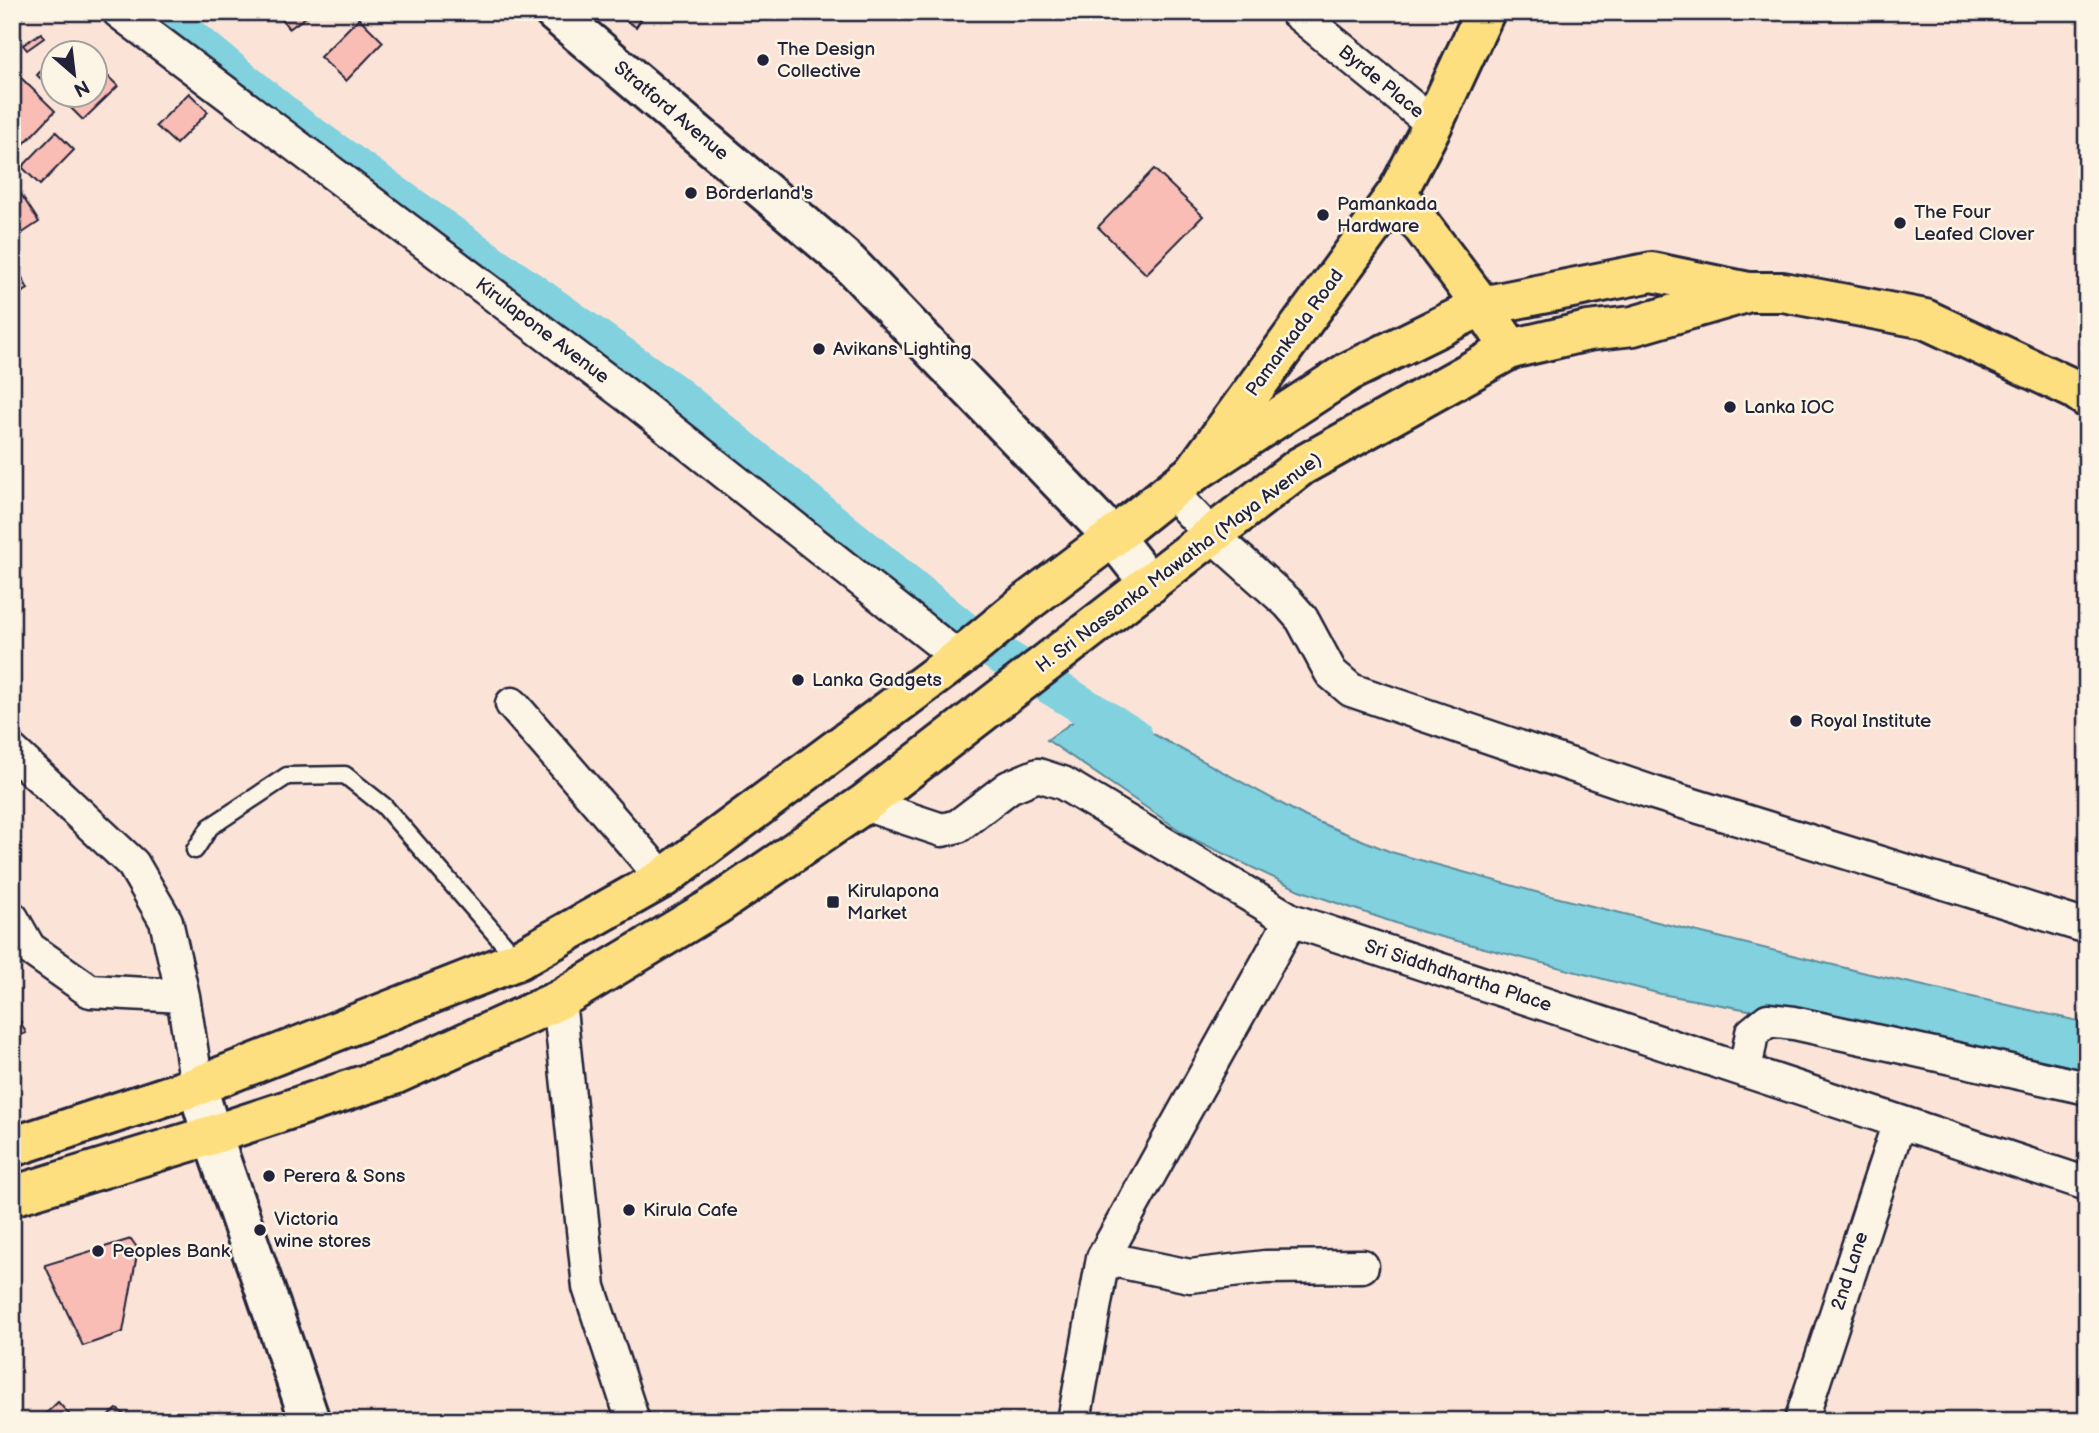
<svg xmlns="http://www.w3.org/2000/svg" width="2099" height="1433" viewBox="0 0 2099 1433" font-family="'Balsamiq Sans',sans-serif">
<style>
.water{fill:#81d1de;stroke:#5b8b9d;stroke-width:2}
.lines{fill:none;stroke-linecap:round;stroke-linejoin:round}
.canal{stroke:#81d1de;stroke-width:38}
.building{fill:#f9bdb6;stroke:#22223b;stroke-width:2}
.service-casing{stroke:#22223b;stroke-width:21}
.minor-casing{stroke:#22223b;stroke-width:37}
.tertiary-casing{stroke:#22223b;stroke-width:44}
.secondary-casing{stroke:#22223b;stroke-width:44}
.primary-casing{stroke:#22223b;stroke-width:44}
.trunk-casing{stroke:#22223b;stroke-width:44}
.service{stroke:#fcf5e5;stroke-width:16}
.minor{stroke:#fcf5e5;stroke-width:32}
.tertiary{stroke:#fcf5e5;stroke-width:38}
.secondary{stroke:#fcf5e5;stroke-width:38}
.primary{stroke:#fedf80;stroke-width:38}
.trunk{stroke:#fedf80;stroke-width:38}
.poi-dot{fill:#22223b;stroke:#fcf5e5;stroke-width:2.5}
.labels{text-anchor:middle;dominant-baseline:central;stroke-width:5;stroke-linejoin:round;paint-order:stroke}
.poi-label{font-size:19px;fill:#22223b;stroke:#fcf5e5;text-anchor:start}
.street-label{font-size:19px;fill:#22223b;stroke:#fcf5e5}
</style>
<rect width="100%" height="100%" fill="#fbe4d7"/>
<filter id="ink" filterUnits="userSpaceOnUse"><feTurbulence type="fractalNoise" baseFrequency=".0143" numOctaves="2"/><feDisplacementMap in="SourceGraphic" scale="14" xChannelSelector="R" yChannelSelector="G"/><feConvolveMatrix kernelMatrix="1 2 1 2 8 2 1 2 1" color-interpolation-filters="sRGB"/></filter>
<g filter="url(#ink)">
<!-- water -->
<path class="water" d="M 1098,704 L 1306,817 L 1391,852 L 1543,894 L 1866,973 L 2087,1023 L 2087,1079 L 1941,1045 L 1661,994 L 1419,931 L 1299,890 L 1191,838 L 1047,740 Z"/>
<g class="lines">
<!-- canal -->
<path class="canal" d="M 160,12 L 297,125 L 673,392 L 976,640 L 1134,737"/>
</g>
<!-- building -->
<path class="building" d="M 12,12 L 27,12 L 12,27 Z
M 277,12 L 313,12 L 289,29 Z
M 613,12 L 646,12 L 636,27 Z
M 359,18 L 383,42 L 346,81 L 320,57 Z
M 41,33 L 44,38 L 27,50 L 23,45 Z
M 71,40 L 84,52 L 59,52 Z
M 52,59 L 52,91 L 37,75 Z
M 94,63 L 118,86 L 83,120 L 57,94 L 94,94 Z
M 12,69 L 55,111 L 21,147 L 12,138 Z
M 189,93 L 208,112 L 176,144 L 156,126 Z
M 56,132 L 74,150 L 40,185 L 22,167 Z
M 1154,169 L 1203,216 L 1146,274 L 1098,227 Z
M 21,194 L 39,222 L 12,240 L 12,201 Z
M 12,258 L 28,289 L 12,298 Z
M 12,1004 L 26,1033 L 12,1039 Z
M 131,1239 L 138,1249 L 123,1332 L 83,1346 L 45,1265 Z
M 58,1402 L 75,1421 L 38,1421 Z
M 117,1409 L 129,1418 L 129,1421 L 103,1421 Z"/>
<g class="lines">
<!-- service casing -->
<g class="service-casing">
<path id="service" d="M 195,850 L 210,827 L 287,776 L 345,775 L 384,806 L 518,960"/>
</g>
<!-- minor casing -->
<g class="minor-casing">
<path id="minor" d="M 119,12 L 633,400 L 959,658
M 1296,12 L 1433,124
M 1170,491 L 1213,536 L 1288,603 L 1302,619 L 1331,673 L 1351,690 L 1654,793 L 2087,927
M 512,704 L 663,878
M 12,751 L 133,864 L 166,921 L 183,996 L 197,1086
M 864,804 L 942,830 L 958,826 L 1009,787 L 1038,775 L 1063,783 L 1291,920 L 2087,1184
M 12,918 L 29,948 L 90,991 L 183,996
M 1291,920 L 1103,1258 L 1190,1276 L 1265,1267 L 1362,1266
M 559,1000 L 589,1287 L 633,1421
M 1745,1071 L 1752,1033 L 1768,1020 L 1794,1023 L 2087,1088
M 1074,1421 L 1103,1258
M 1801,1421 L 1899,1122"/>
</g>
<!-- tertiary casing -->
<g class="tertiary-casing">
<path id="tertiary" d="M 197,1086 L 212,1135"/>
</g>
<!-- secondary casing -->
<g class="secondary-casing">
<path id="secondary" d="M 554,12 L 848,262 L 1113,537 L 1150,584
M 212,1135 L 310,1421"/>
</g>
<!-- primary casing -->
<g class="primary-casing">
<path id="primary" d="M 1397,193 L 1482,306 L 1511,349
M 1193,473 L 1397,193 L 1433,124 L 1485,12"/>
</g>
<!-- trunk casing -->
<g class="trunk-casing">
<path id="trunk" d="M 12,1147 L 197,1086 L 518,960 L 663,878 L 959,658 L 1028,601 L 1113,537 L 1193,473 L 1348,372 L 1482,306 L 1652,272 L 1749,292 L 1783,292 L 1925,319 L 2074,389 L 2087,398
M 12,1196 L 212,1135 L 394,1075 L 559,1000 L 715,906 L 864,804 L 1301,466 L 1511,349 L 1588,331 L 1633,326 L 1743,294"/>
</g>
<!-- service -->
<use href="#service" class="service"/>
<!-- minor -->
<use href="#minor" class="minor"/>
<!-- tertiary -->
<use href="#tertiary" class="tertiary"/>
<!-- secondary -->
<use href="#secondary" class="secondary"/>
<!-- primary -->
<use href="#primary" class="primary"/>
<!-- trunk -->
<use href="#trunk" class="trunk"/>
</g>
</g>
<!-- markers -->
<g class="poi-dot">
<circle cx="763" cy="60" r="7"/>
<circle cx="691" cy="193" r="7"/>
<circle cx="1323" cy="215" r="7"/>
<circle cx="1900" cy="223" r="7"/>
<circle cx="819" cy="349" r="7"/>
<circle cx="1730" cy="407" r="7"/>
<circle cx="798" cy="680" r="7"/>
<circle cx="1796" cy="721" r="7"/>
<rect x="826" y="895" width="14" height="14" rx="3.5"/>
<circle cx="269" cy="1176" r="7"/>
<circle cx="629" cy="1210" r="7"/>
<circle cx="260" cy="1230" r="7"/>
<circle cx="98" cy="1251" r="7"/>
</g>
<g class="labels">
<!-- poi labels -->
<g class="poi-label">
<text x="777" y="49">The Design<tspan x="777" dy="22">Collective</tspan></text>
<text x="705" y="193">Borderland's</text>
<text x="1337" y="204">Pamankada<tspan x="1337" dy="22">Hardware</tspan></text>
<text x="1914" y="212">The Four<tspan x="1914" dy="22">Leafed Clover</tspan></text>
<text x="833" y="349">Avikans Lighting</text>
<text x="1744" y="407">Lanka IOC</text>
<text x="812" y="680">Lanka Gadgets</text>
<text x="1810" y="721">Royal Institute</text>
<text x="847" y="891">Kirulapona<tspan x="847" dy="22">Market</tspan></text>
<text x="283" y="1176">Perera &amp; Sons</text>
<text x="643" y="1210">Kirula Cafe</text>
<text x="274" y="1219">Victoria<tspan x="274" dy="22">wine stores</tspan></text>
<text x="112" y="1251">Peoples Bank</text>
</g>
<!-- street labels -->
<g class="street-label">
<text transform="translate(1381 82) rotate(39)">Byrde Place</text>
<text transform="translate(671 111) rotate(40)">Stratford Avenue</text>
<text transform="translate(542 331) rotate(37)">Kirulapone Avenue</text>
<text transform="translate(1295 333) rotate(-54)">Pamankada Road</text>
<text transform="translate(1179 563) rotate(-37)">H. Sri Nassanka Mawatha (Maya Avenue)</text>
<text transform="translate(1458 976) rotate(18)">Sri Siddhdhartha Place</text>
<text transform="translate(1850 1271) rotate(-72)">2nd Lane</text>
</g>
</g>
<!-- margin -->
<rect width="2099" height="1433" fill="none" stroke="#fcf5e5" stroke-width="42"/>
<rect x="21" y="21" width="2057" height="1391" fill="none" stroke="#22223b" stroke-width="2.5" filter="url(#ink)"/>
<!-- north arrow -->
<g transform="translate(74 74) rotate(152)"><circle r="33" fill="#fcf5e5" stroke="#a5a1a1" stroke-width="2"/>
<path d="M0-5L12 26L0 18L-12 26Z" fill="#22223b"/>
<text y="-10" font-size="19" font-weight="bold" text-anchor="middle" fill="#22223b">N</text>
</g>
</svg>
